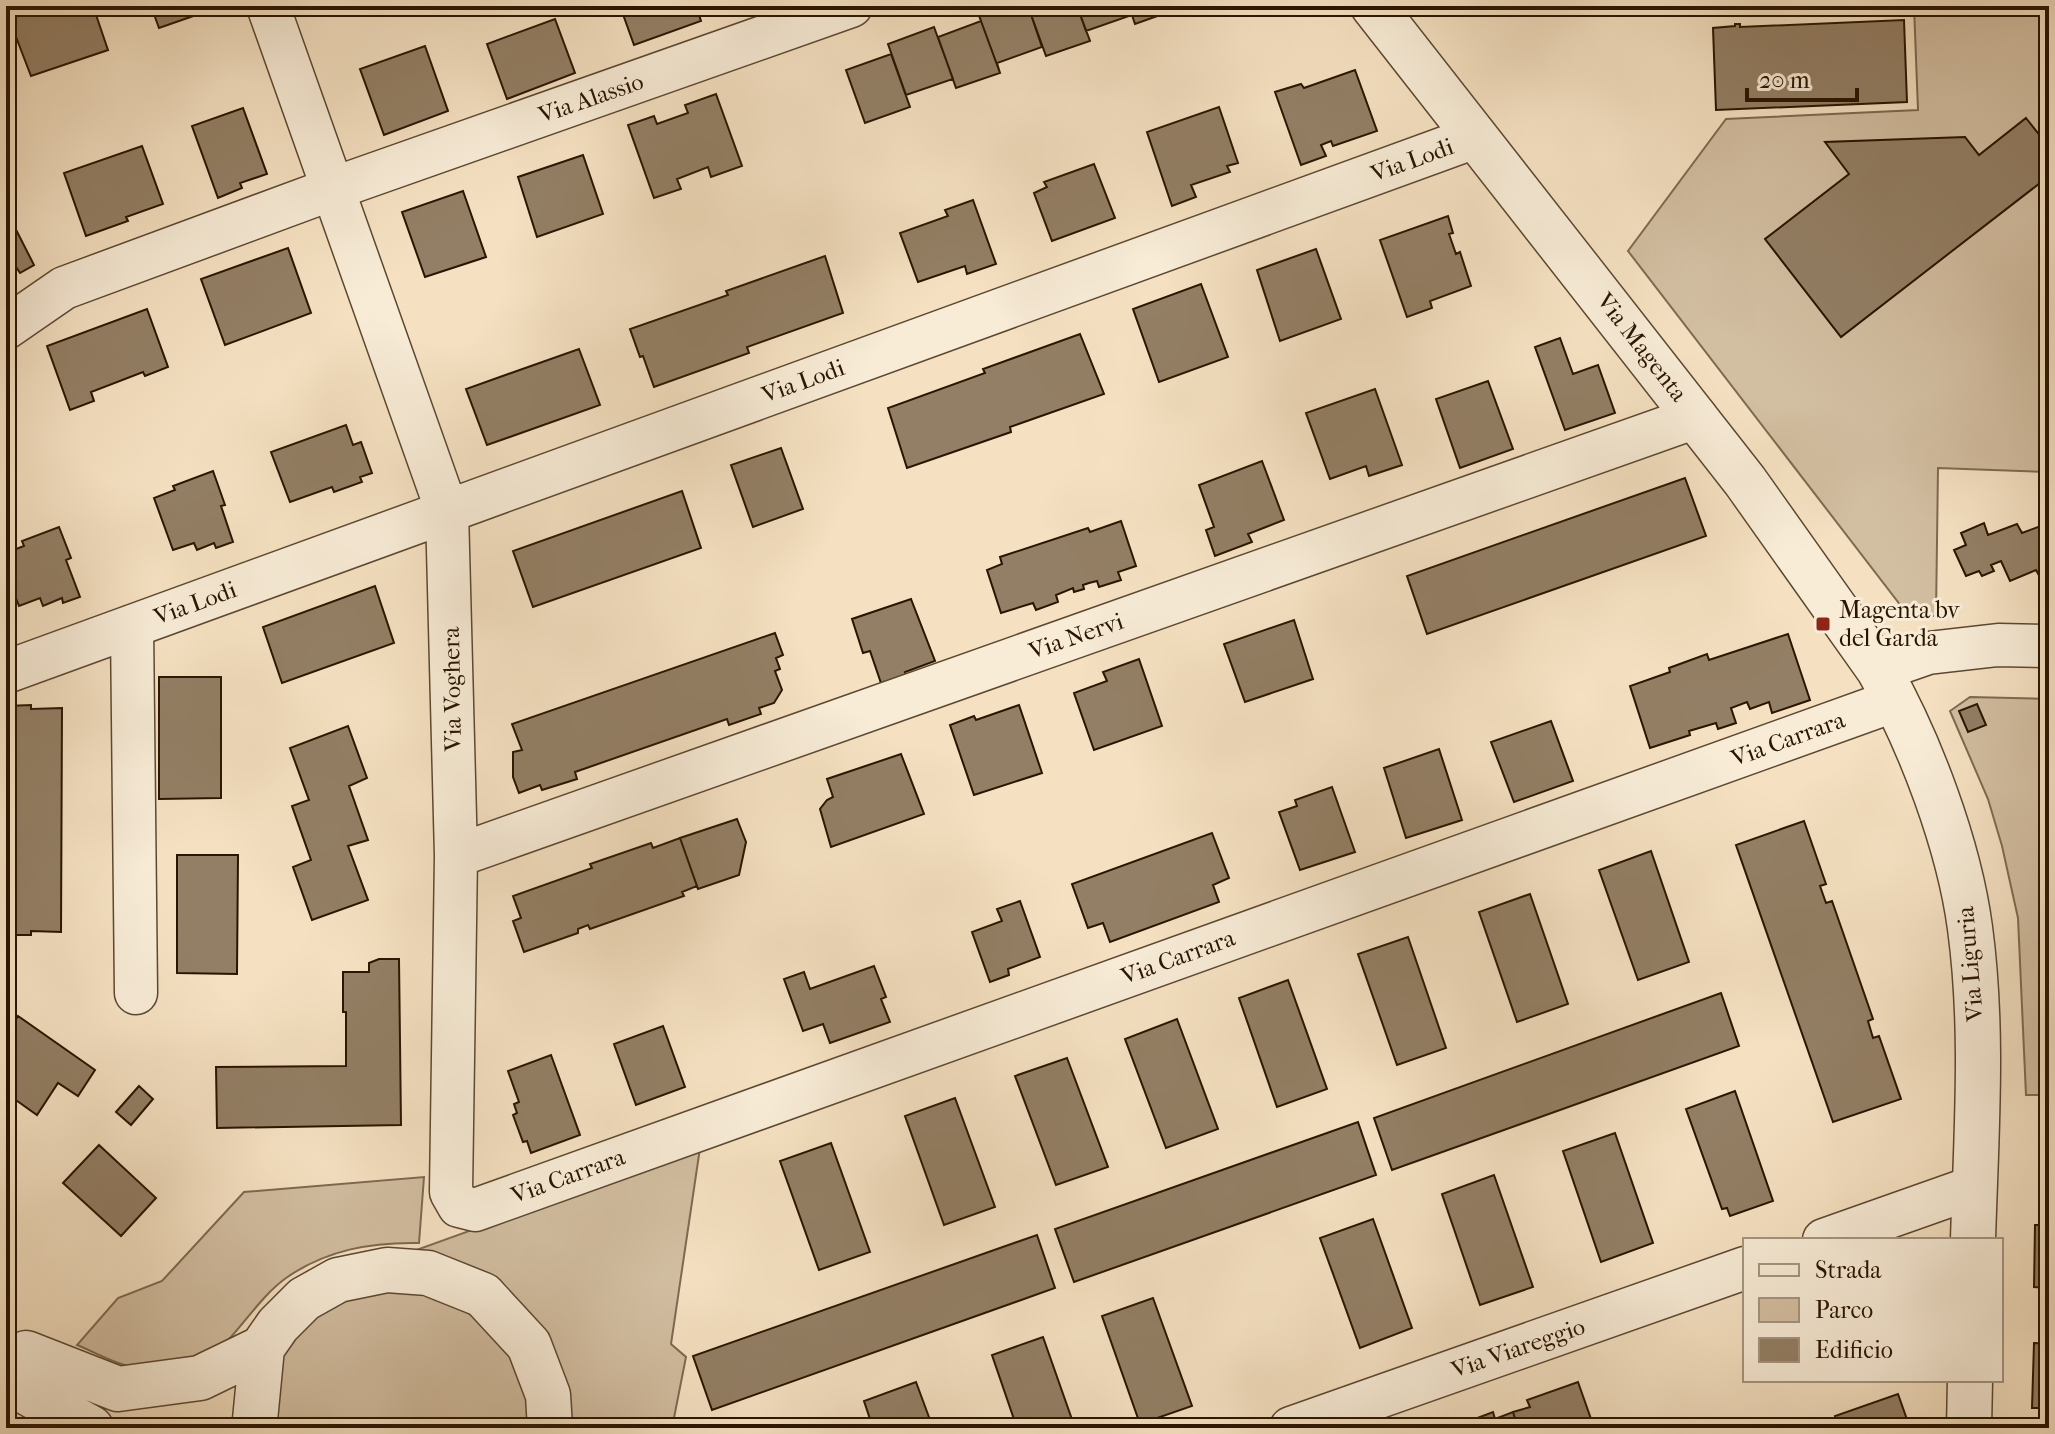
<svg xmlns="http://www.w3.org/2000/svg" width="2055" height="1434" viewBox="0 0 2055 1434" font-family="'IM FELL French Canon',serif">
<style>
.green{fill:#d2bea1;stroke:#7e6a51;stroke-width:2}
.building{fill:#937f65;stroke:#291501;stroke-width:2}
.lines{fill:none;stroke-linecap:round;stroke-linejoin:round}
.minor-casing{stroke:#5c4831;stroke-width:45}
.tertiary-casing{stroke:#5c4831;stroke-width:47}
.minor{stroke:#f8ecd7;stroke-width:42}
.tertiary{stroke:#f8ecd7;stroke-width:44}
.poi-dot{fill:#8f2418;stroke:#f8ecd7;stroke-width:3}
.labels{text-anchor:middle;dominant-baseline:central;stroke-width:6;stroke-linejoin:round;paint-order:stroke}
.street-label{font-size:24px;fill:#291501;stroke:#f8ecd7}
.poi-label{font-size:24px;fill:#291501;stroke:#f8ecd7;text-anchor:start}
</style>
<rect width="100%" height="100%" fill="#f5e1c2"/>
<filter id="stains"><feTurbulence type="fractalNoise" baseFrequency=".0025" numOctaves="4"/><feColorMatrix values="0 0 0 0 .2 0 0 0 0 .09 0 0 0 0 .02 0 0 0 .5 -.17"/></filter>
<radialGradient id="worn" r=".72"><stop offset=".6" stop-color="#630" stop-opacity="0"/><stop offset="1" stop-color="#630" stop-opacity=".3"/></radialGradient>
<!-- green -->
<path class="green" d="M 1914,6 L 2049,6 L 2049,472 L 1938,468 L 1936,616 L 1908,615 L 1628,251 L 1726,119 L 1918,110 Z
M 1970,697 L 2049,699 L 2049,1095 L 2026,1095 L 2018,918 L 2002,846 L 1988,799 L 1950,711 Z
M 700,1148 L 671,1344 L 686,1357 L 672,1428 L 571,1428 L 552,1347 L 527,1310 L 490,1280 L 419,1249 Z
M 424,1177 L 419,1243 C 371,1242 326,1250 286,1278 C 264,1294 249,1317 231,1337 C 225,1343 215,1352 207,1355 C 198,1359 150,1369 141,1368 C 120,1367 97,1353 77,1345 L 118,1298 L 162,1281 L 244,1192 Z
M 401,1291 C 417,1293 434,1295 449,1302 C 496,1324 532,1376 529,1428 L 273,1428 C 275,1413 277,1364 282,1352 C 285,1346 294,1339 299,1334 C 326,1303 360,1293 401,1291 Z"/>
<!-- building -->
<path class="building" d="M 23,6 L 93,6 L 108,50 L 31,76 L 8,16 L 24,10 Z
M 151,6 L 197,6 L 199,14 L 159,28 Z
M 620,6 L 696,6 L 701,21 L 634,45 Z
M 988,6 L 1028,6 L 1042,47 L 997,63 L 1000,73 L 977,10 Z
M 1028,6 L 1077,6 L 1090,41 L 1046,56 Z
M 1077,6 L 1129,6 L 1132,15 L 1086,31 Z
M 1129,6 L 1180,6 L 1180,8 L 1135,24 Z
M 555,19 L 575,73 L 507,99 L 487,44 Z
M 1904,20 L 1907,102 L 1716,110 L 1713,28 L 1735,26 L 1735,24 L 1740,24 L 1740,27 Z
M 981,21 L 1000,73 L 956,88 L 938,37 Z
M 934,27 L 953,79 L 906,95 L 888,44 Z
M 425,46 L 448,111 L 384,135 L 360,69 Z
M 891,54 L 910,107 L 865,123 L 846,70 Z
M 1355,70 L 1377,131 L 1333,146 L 1331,141 L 1321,145 L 1326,156 L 1301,165 L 1275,92 L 1301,84 L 1304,88 Z
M 716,94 L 742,166 L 711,177 L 708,167 L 677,179 L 681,189 L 654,198 L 628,125 L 654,116 L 657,124 L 688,113 L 685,105 Z
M 1219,107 L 1238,163 L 1227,166 L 1230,172 L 1191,185 L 1196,197 L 1172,206 L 1147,132 Z
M 243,108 L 267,174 L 240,183 L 242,188 L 218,198 L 192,126 Z
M 2026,118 L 2049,147 L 2049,176 L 1841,337 L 1765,239 L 1849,174 L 1825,142 L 1965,137 L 1979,155 Z
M 142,146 L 163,204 L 126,217 L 128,221 L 86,236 L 64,173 Z
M 583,155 L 603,214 L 537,237 L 518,177 Z
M 1094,164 L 1115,218 L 1052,241 L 1034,193 L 1047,187 L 1044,182 Z
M 463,191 L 486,257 L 425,277 L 402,212 Z
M 973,200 L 996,264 L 967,274 L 965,266 L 918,282 L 900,233 L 948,216 L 945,210 Z
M 6,210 L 34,265 L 20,273 L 16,267 L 6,272 Z
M 1448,216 L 1453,233 L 1449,234 L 1456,254 L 1460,252 L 1471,286 L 1430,301 L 1432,308 L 1407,317 L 1380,240 Z
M 288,248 L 311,313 L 225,345 L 201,279 Z
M 1316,249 L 1341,319 L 1280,341 L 1257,270 Z
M 825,256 L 843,313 L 747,347 L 749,353 L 654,387 L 643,356 L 640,357 L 630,329 L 728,295 L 726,291 Z
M 1201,284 L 1228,357 L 1159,382 L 1133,309 Z
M 147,309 L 168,367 L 145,376 L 143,372 L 91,392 L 94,401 L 70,410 L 47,346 Z
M 1080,334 L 1104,394 L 1010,427 L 1011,432 L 907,468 L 888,408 L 985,373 L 983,369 Z
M 1560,338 L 1573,374 L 1598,365 L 1615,413 L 1565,430 L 1535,347 Z
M 579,349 L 600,405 L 487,445 L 466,389 Z
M 1488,381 L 1513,449 L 1460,468 L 1436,399 Z
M 1375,389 L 1402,465 L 1369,476 L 1366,466 L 1330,479 L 1306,413 Z
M 346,425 L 353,445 L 361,442 L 372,473 L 360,477 L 362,482 L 334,492 L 332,487 L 290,502 L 271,452 Z
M 781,448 L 803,509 L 753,527 L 731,465 Z
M 1262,461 L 1284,520 L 1248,534 L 1252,542 L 1215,556 L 1206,530 L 1214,527 L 1199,485 Z
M 213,471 L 225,505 L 221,506 L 233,542 L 216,548 L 214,543 L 197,550 L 194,543 L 173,550 L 154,498 L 175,490 L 173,486 Z
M 1685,478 L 1706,536 L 1427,634 L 1407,576 Z
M 682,491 L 701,548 L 533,607 L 513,551 Z
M 1121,521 L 1136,566 L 1118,572 L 1121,580 L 1099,587 L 1097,581 L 1089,583 L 1083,585 L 1084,589 L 1074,592 L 1073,588 L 1056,595 L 1058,602 L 1036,610 L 1033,603 L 1001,613 L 987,570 L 1002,564 L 1000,557 L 1088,528 L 1090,532 Z
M 1984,523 L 1988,535 L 2017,524 L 2022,533 L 2049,523 L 2049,578 L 2042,581 L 2036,570 L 2010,581 L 2001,561 L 1991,565 L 1994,571 L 1982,576 L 1979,571 L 1966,576 L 1954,550 L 1966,545 L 1961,533 Z
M 59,527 L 71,558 L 66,560 L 80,597 L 63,603 L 62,598 L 43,606 L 40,598 L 19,606 L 6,572 L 6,553 L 24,546 L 22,541 Z
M 375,586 L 394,643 L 282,683 L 263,627 Z
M 911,599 L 935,661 L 905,672 L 907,677 L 882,686 L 870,651 L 863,653 L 852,619 Z
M 1294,620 L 1313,679 L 1245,702 L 1224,644 Z
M 775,633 L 783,655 L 776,658 L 780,669 L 775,671 L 782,690 L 774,703 L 759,708 L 761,714 L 729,725 L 727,719 L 575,772 L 577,779 L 542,790 L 540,785 L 519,793 L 513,777 L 513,752 L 522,750 L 512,724 Z
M 1788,634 L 1810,700 L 1772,713 L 1769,702 L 1750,709 L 1747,702 L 1731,708 L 1736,723 L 1718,729 L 1716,723 L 1689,731 L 1690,735 L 1650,748 L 1630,686 L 1670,672 L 1669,668 L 1707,654 L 1709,660 Z
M 1139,659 L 1162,726 L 1094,750 L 1074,693 L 1107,681 L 1103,672 Z
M 159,677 L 221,677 L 221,798 L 159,799 Z
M 1977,704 L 1986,725 L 1968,732 L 1959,711 Z
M 31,705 L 31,709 L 62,708 L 61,932 L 31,931 L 31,935 L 6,935 L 6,706 Z
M 1019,705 L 1042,773 L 974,795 L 950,725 L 974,716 L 976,720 Z
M 1551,721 L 1573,781 L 1514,802 L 1491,742 Z
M 348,726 L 367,778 L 349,786 L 368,840 L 348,846 L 368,900 L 312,920 L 293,867 L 311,860 L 292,806 L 309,800 L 290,748 Z
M 1439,749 L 1462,820 L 1406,838 L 1384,768 Z
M 901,754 L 924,814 L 831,847 L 820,809 L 827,800 L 833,797 L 827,779 Z
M 1332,787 L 1355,852 L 1300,870 L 1279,812 L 1297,806 L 1295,800 Z
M 737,819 L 746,842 L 739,875 L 698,889 L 680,838 Z
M 1804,821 L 1826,884 L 1820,886 L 1826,903 L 1832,901 L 1873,1019 L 1868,1021 L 1873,1038 L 1879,1036 L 1901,1099 L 1833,1122 L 1736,845 Z
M 1212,833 L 1229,878 L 1213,885 L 1219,902 L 1110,942 L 1103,923 L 1088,928 L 1072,884 Z
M 680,838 L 697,886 L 682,892 L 684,896 L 590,929 L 588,925 L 578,929 L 578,933 L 524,952 L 513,921 L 521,918 L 513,896 L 592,868 L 590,864 L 651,843 L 653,848 Z
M 1651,851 L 1689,962 L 1638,980 L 1599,870 Z
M 177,855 L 238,855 L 237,974 L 177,973 Z
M 1530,894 L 1568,1004 L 1517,1022 L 1479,912 Z
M 1020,901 L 1040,957 L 1008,969 L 1009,975 L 990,982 L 972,932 L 1002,921 L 997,909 Z
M 1408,937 L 1446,1048 L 1397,1065 L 1358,954 Z
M 379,959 L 399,959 L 401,1125 L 217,1128 L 216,1067 L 346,1066 L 346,1012 L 343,1012 L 343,972 L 369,972 L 369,963 Z
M 874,966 L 886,997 L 881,999 L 890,1022 L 830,1043 L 823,1024 L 803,1031 L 784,979 L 804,972 L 810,989 Z
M 1288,980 L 1327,1089 L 1277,1107 L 1239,998 Z
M 1721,993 L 1739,1046 L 1392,1170 L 1374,1118 Z
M 18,1016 L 95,1070 L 78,1096 L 58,1083 L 37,1115 L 13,1098 L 9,1103 L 6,1100 L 6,1035 Z
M 1177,1019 L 1218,1129 L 1166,1148 L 1125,1039 Z
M 663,1026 L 685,1087 L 636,1105 L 614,1044 Z
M 551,1055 L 580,1135 L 531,1153 L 527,1141 L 523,1142 L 513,1115 L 517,1113 L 514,1104 L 519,1102 L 508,1071 Z
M 1067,1058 L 1108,1167 L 1056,1185 L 1015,1076 Z
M 139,1086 L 153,1099 L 131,1125 L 116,1112 Z
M 1735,1091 L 1773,1201 L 1730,1216 L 1727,1208 L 1722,1209 L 1686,1109 Z
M 955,1098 L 995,1207 L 944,1225 L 905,1116 Z
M 1358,1122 L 1376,1175 L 1074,1282 L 1055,1229 Z
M 1615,1133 L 1653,1243 L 1601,1262 L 1563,1151 Z
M 831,1143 L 870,1252 L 819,1270 L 780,1161 Z
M 99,1145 L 156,1198 L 121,1236 L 63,1183 Z
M 1494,1175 L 1533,1287 L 1480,1305 L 1442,1194 Z
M 1373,1219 L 1412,1328 L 1360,1348 L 1320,1238 Z
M 2035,1225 L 2049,1225 L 2049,1288 L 2034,1287 Z
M 1037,1235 L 1055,1288 L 712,1410 L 693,1356 Z
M 1153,1298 L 1192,1406 L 1140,1424 L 1102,1316 Z
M 1043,1337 L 1075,1428 L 1017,1428 L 992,1355 Z
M 2034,1343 L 2049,1344 L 2049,1408 L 2032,1408 Z
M 916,1382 L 933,1428 L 873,1428 L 864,1401 Z
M 1578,1382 L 1591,1419 L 1568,1428 L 1518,1428 L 1513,1412 L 1530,1407 L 1527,1400 Z
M 1898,1394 L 1910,1428 L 1834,1428 L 1832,1423 L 1837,1421 L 1835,1416 Z
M 1493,1412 L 1495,1419 L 1513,1412 L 1518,1428 L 1451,1428 Z"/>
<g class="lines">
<!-- minor casing -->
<g class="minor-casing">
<path id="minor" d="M 268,6 L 447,511 L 456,856 L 451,1192 L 459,1206 L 475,1210 L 1896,700
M 6,328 L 64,288 L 332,189 L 851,6
M 132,626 L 136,993
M 1879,670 L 1928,653 L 1998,645 L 2049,646
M 6,672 L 1475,137
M 456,856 L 1696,417
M 1824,1240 L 1974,1187
M 1291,1428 L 1745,1268"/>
</g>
<!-- tertiary casing -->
<g class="tertiary-casing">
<path id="tertiary" d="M 1373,6 L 1745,481 L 1879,670 C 1920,742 1959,845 1970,928 C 1984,1031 1976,1137 1973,1240
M 6,1363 L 26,1353 L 118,1389 L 200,1378 L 262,1348
M 6,1381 L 91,1428
M 257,1428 L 255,1420 L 262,1348 L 278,1325 L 304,1299 L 338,1280 L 387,1270 L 428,1273 L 483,1295 L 529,1345 L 548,1395 L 550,1428
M 1969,1428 L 1970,1380"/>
</g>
<!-- minor -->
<use href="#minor" class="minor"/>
<!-- tertiary -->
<use href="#tertiary" class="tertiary"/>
</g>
<!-- markers -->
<rect class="poi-dot" x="1815" y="616" width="16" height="16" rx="4"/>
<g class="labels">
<!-- street labels -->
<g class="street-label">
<text transform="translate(591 98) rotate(-19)">Via Alassio</text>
<text transform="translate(1412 160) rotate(-20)">Via Lodi</text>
<text transform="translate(1642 347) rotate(52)">Via Magenta</text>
<text transform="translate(803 381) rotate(-20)">Via Lodi</text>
<text transform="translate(195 603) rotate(-20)">Via Lodi</text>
<text transform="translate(1076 636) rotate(-19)">Via Nervi</text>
<text transform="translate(452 689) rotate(-91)">Via Voghera</text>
<text transform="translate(1788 739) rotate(-20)">Via Carrara</text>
<text transform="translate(1178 957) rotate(-20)">Via Carrara</text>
<text transform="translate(1970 964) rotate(-95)">Via Liguria</text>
<text transform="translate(568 1176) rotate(-20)">Via Carrara</text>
<text transform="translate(1518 1348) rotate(-19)">Via Viareggio</text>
</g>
<!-- poi labels -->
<g class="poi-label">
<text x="1839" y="610">Magenta bv<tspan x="1839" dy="28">del Garda</tspan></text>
</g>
</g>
<!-- margin -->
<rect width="2055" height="1434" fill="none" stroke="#f5e1c2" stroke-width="32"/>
<rect x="8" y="8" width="2039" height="1418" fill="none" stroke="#291501" stroke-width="4"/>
<rect x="16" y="16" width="2023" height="1402" fill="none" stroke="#291501" stroke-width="2"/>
<!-- legend -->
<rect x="1743" y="1238" width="260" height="144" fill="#f8ecd7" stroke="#a59681" stroke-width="2"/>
<rect x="1759" y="1264" width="40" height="12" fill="#f8ecd7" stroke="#a59681" stroke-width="2"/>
<text x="1815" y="1278" font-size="24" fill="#291501">Strada</text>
<rect x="1759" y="1298" width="40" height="24" fill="#d2bea1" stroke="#a59681" stroke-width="2"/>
<text x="1815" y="1318" font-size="24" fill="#291501">Parco</text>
<rect x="1759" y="1338" width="40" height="24" fill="#937f65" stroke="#a59681" stroke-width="2"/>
<text x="1815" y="1358" font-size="24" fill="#291501">Edificio</text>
<!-- scale -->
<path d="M1747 88v12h110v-12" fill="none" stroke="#291501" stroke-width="4"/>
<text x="1759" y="88" font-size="24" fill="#291501" stroke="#f8ecd7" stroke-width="6" paint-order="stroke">20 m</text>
<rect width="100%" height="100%" filter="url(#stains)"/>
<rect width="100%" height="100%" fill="url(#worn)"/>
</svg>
